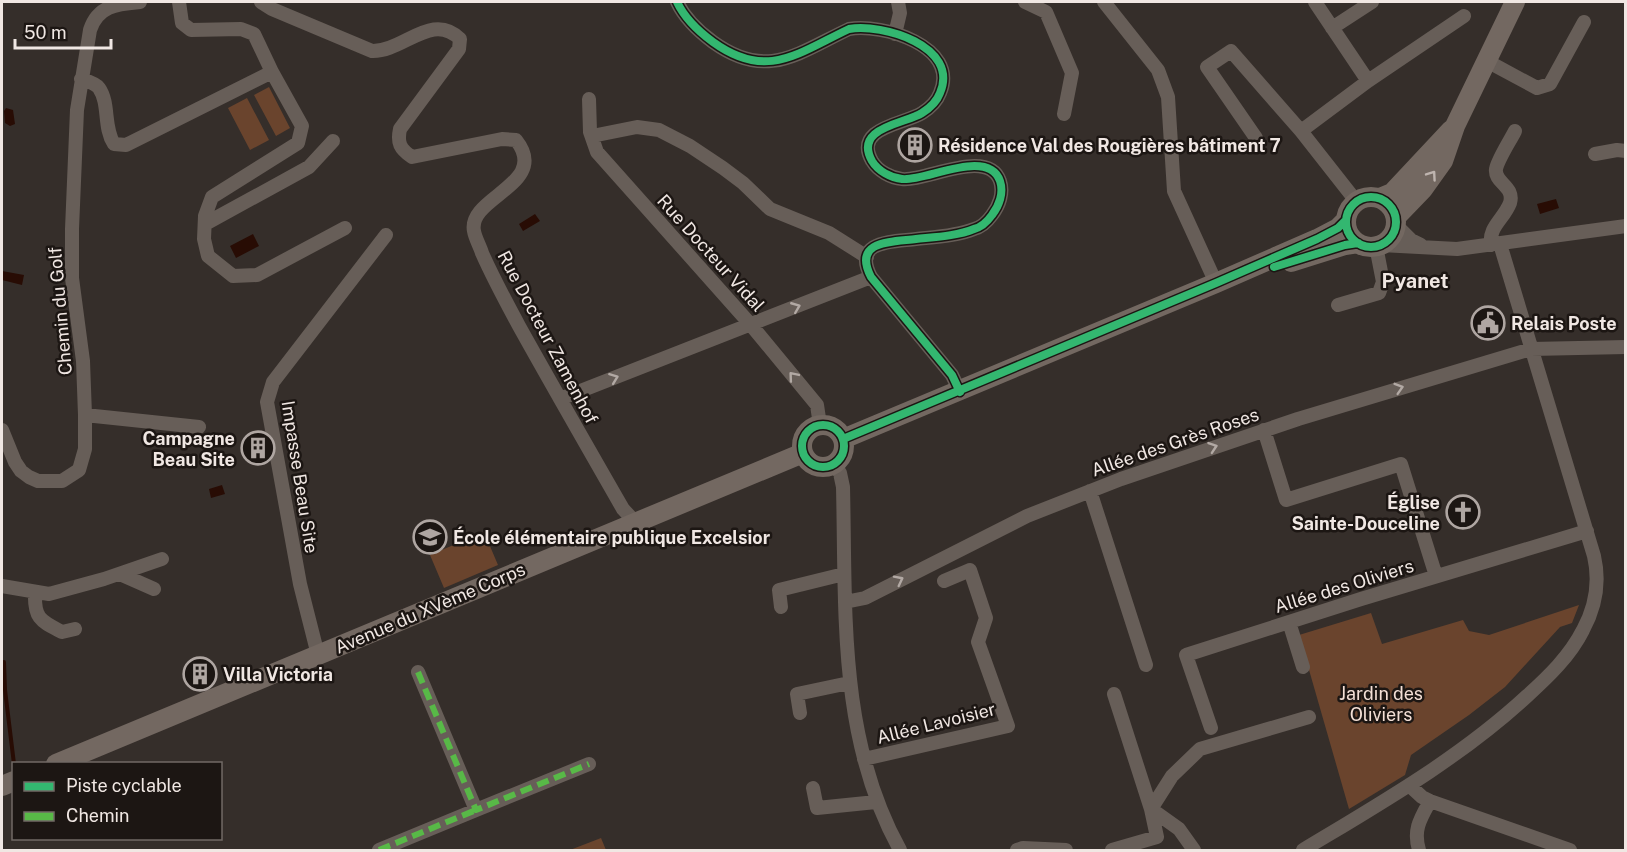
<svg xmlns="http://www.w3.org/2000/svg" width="1627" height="852" viewBox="0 0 1627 852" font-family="'Public Sans',sans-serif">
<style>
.green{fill:#6a442d}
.water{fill:#280c04}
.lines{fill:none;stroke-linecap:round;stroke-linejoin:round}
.stream{stroke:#280c04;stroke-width:4}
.street{stroke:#675e58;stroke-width:14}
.secondary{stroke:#736861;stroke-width:20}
.quiet{stroke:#58b947;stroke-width:6;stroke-dasharray:12 6;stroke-linecap:butt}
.cycleway-casing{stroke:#1c1613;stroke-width:11}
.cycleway{stroke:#33b770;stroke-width:8}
.oneway{stroke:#beb4af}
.oneway2{stroke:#b2a9a4}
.labels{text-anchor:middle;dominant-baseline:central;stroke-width:5;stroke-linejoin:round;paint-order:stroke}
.poi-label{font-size:18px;font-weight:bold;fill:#f0e7e3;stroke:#1c1613;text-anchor:start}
.street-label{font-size:18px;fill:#f0e7e3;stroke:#1c1613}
.park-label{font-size:18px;fill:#f3dfd5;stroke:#1c1613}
.neighbourhood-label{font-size:20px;font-weight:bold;fill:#f0e7e3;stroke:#1c1613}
</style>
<rect width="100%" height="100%" fill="#352e2a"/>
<!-- green -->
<path class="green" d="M 269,87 L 290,128 L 276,136 L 254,95 Z
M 247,98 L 269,140 L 250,150 L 228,108 Z
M 484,532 L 498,565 L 444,588 L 430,555 Z
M 1579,605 L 1572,623 L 1560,627 L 1505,687 L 1469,715 L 1411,755 L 1405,775 L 1349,809 L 1299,635 L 1371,613 L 1382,644 L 1463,620 L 1469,631 L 1489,635 Z
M 601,838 L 606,850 L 570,850 Z"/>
<!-- water -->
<path class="water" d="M 6,108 L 13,110 L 15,124 L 10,126 L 5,123 L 4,111 Z
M 1556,199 L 1559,208 L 1540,214 L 1537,204 Z
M 535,214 L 540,221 L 523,231 L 519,224 Z
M 253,234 L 259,246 L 236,258 L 230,246 Z
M 2,271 L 24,275 L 22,285 L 2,280 Z
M 222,485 L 225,494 L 211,498 L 209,489 Z"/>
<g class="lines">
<!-- stream -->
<path class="stream" d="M 4,662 L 5,690 L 14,764"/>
<!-- street -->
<path class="street" d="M 261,2 L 272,9 L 372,51 C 403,52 432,11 460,39 L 459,49 L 400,129 C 397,143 400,149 412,157 L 502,139 L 516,140 C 551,184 467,197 474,231 C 475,238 480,246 482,253 C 493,278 506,302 519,326 C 553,387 588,448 623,509 L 636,523
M 677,2 C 685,19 698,31 713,42 C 767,81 798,53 849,29 C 882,23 960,46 940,93 C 937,101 930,108 922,113 C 905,124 853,127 872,161 C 878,171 891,178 902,179 C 925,182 988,147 1000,181 C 1004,193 999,206 992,215 C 987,222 982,227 974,229 C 957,236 935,237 916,239 C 892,242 852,240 871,277 L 952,375 L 960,392
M 1025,2 L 1046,12 L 1072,73 L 1064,114
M 1104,2 L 1158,70 L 1168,97 L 1174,191 L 1216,283
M 1315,2 L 1368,81
M 1332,28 L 1372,2
M 895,34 L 900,13 L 898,2
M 1485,60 L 1537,88 L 1550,84 L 1584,22
M 272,72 L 302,126 L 298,143 L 212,197 L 205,216 L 204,239 L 208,256 L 233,276 L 257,275 L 345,228
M 81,79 C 87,81 95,83 99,88 C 110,104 103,127 114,144 L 126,145 L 272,72 L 254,34 L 241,29 L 191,30 L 182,23 L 179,2
M 589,99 L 590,132 L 597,152 L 751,325 L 817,405 L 820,425
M 1301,131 L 1368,81 L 1464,16
M 592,136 L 637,127 L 659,130 L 690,146 L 723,168 L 743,183 L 770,209 L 829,233 L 867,257
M 1256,138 L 1207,67 L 1231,51 L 1301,131 L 1356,201
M 1595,154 L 1617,150 L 1626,151
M 205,224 L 309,167 L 333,141
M 1396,225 L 1411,240 L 1421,245
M 1381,245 L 1457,249 L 1626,226
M 1491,245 C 1488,227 1504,219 1510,203 C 1515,186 1494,183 1496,169 C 1498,159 1510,141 1515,131
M 1338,305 L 1379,293 L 1383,282 L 1376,246
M 560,399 L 871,277
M 85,415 L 199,427
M 2,430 L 15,462 L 21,471 L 29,477 L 38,481 L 62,481 L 79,470 L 85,449 L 85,415 L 83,361 L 72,278 L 72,229 L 77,110 L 90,30 C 98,5 118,4 140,2
M 1264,430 L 1286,500 L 1401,464 L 1436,576
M 834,465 L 840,473 L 843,487 C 846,612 838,738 900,850
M 1090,491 L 1146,665
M 120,574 L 154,589
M 2,586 L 49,594 L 104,579 L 162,559
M 35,593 C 34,619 41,621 62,632 L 75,629
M 845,602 L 865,598 L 1027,516 L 1121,479 L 1298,419 L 1531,349 L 1626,347
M 781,607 L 779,590 L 844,574
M 1289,622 L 1303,667
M 318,655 L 300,584 L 267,402 L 273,382 L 386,235
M 418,672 L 476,810 L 589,764
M 1114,694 L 1151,809
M 800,713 L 797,694 L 849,683
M 1211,728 L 1186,655 L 1361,599 L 1587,531
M 864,759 L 1008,726 L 978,642 L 986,618 L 970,570 L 944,581
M 1409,785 L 1422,797 L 1430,801 L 1570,850
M 813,788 L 817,808 L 876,802
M 1151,809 L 1172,776 L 1200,749 L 1309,717
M 379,850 L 476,810
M 1017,850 L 1023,848 L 1066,850
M 1112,850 L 1157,837 L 1151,809 L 1179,829 L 1194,850
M 1303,850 C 1381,803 1460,758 1527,696 C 1548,677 1570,656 1583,630 C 1596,606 1600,582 1594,556 L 1500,244
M 1419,850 C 1413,830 1420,819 1430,801"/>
<!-- secondary -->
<path class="secondary" d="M1346 222a25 25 0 1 1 50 0a25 25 0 1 1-50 0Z
M 1380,198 L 1392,193 L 1451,130
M 1396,217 L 1423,189 L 1443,161 L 1455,126 L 1515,2
M 1291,262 L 1345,245 L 1358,243
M802 446a21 21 0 1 1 42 0a21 21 0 1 1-42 0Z
M 843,439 L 1216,283 L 1317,239 L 1338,228 L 1346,220
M 56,764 L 803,453
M 2,786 L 14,781"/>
<!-- quiet -->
<path class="quiet" d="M 418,672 L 476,810 L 589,764
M 379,850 L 476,810"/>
<!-- cycleway casing -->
<g class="cycleway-casing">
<path id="cycleway" d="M 677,2 C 685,19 698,31 713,42 C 767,81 798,53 849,29 C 882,23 960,46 940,93 C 937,101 930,108 922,113 C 905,124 853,127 872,161 C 878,171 891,178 902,179 C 925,182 988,147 1000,181 C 1004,193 999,206 992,215 C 987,222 982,227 974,229 C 957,236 935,237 916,239 C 892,242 852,240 871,277 L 952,375 L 960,392
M1346 222a25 25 0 1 1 50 0a25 25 0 1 1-50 0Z
M 1274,267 L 1345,245 L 1358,243
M802 446a21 21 0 1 1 42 0a21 21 0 1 1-42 0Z
M 843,439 L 1216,283 L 1317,239 L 1338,228 L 1346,220"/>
</g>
<!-- cycleway -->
<use href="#cycleway" class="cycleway"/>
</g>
<!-- one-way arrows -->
<defs><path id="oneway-chevron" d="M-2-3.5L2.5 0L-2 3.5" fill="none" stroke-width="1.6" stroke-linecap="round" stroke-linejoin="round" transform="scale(1.5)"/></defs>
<use class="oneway" href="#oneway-chevron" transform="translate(1432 175) rotate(-55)"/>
<g class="oneway2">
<use href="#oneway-chevron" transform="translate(796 307) rotate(-22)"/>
<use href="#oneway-chevron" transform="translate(793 376) rotate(-130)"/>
<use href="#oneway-chevron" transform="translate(614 378) rotate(-21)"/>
<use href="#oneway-chevron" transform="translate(1399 388) rotate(-17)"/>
<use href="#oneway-chevron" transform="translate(1213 447) rotate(-19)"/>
<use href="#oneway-chevron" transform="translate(899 580) rotate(-27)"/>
</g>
<!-- icons -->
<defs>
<g id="building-ring" transform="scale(1.725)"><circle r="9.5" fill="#1c1613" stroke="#afa6a2" stroke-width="1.5"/><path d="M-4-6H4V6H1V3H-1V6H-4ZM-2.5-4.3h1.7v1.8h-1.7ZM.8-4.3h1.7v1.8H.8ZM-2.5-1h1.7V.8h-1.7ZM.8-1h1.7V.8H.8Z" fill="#afa6a2"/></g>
<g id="civic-ring" transform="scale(1.725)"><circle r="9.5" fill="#1c1613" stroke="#afa6a2" stroke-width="1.5"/><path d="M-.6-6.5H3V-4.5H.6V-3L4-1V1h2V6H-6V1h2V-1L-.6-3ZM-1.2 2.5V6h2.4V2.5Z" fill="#afa6a2"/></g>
<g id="church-ring" transform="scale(1.725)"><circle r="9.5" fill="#1c1613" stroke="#afa6a2" stroke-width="1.5"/><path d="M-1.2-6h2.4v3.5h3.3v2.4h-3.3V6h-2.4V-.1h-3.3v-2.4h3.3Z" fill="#afa6a2"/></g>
<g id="school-ring" transform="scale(1.725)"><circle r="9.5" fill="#1c1613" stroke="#afa6a2" stroke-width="1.5"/><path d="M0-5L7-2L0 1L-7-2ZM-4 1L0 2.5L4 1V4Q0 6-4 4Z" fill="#afa6a2"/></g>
</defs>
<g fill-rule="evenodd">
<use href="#building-ring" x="915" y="145"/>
<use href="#civic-ring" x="1488" y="323"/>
<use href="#building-ring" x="258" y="448"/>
<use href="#church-ring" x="1463" y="512"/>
<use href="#school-ring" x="430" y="537"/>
<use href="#building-ring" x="200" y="674"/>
</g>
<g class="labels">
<!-- poi labels -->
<g class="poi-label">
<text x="938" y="145">Résidence Val des Rougières bâtiment 7</text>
<text x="1511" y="323">Relais Poste</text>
<text x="235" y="438" text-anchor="end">Campagne<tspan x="235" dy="21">Beau Site</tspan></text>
<text x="1440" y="502" text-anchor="end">Église<tspan x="1440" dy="21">Sainte-Douceline</tspan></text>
<text x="453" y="537">École élémentaire publique Excelsior</text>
<text x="223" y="674">Villa Victoria</text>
</g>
<!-- street labels -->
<g class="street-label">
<text transform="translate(711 253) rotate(48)">Rue Docteur Vidal</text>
<text transform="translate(60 311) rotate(-95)">Chemin du Golf</text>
<text transform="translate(548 337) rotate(62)">Rue Docteur Zamenhof</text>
<text transform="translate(1175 442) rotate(-19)">Allée des Grès Roses</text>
<text transform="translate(300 477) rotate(81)">Impasse Beau Site</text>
<text transform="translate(1344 586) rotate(-17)">Allée des Oliviers</text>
<text transform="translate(430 608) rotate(-23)">Avenue du XVème Corps</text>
<text transform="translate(936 723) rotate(-14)">Allée Lavoisier</text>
</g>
<!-- park labels -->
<g class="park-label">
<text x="1381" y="693">Jardin des<tspan x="1381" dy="21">Oliviers</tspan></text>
</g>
<!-- neighbourhood labels -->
<g class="neighbourhood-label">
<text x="1415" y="281">Pyanet</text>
</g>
</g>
<!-- border -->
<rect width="1627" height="852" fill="none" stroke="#f0e7e3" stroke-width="6"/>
<!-- legend -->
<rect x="12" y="762" width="210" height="78" fill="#1c1613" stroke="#716a66" stroke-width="1.5"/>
<rect x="24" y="782" width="30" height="9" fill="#33b770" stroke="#716a66" stroke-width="1.5"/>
<text x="66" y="792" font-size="18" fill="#f0e7e3">Piste cyclable</text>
<rect x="24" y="812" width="30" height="9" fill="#58b947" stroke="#716a66" stroke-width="1.5"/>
<text x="66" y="822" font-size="18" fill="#f0e7e3">Chemin</text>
<!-- scale -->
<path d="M15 39v9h96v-9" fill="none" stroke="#f0e7e3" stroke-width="3"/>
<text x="24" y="39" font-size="18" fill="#f0e7e3" stroke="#1c1613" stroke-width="4.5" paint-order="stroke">50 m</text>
</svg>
